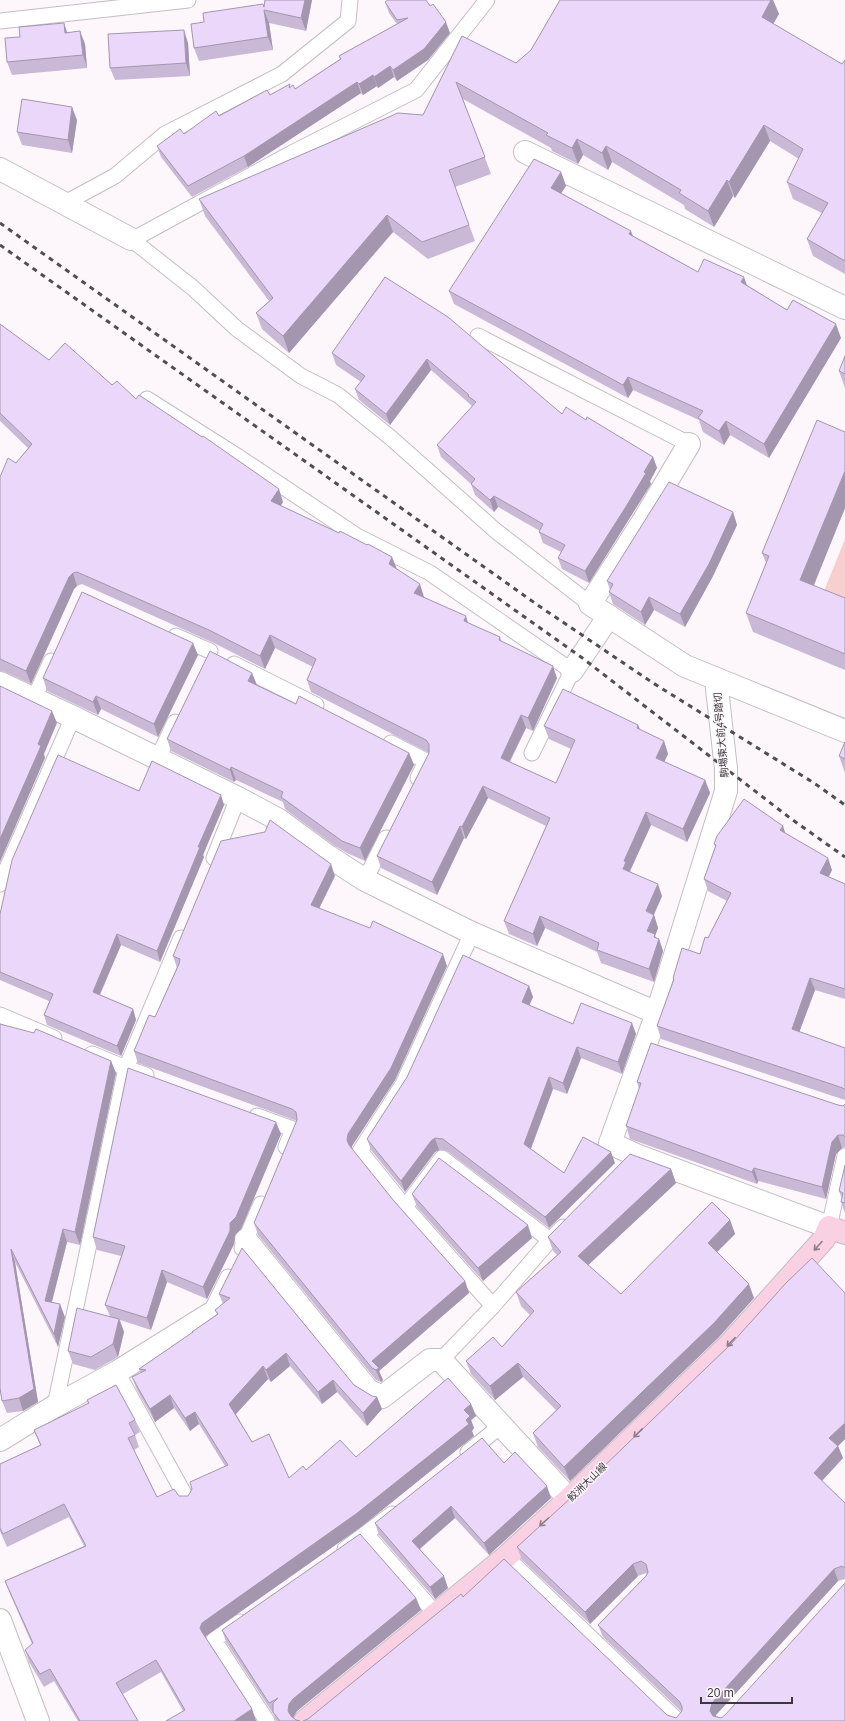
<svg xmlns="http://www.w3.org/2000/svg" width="845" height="1721" viewBox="0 0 845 1721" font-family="Helvetica,'Noto Sans JP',sans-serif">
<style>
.green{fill:#f8cfcf}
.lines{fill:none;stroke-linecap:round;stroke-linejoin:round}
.lane-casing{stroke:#c4bec3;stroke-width:17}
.street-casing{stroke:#c4bec3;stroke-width:24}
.secondary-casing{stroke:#c4bec3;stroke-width:24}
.lane{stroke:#fff;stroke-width:15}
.street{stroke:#fff;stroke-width:22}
.secondary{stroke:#f9d1e2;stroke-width:22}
.rail{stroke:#504e50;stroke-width:3;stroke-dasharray:5 5;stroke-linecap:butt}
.wall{fill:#c9b9d6}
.shaded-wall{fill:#a496ae}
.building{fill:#ead7f9;stroke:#a496ae}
.oneway{stroke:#907d86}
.labels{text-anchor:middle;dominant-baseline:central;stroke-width:3;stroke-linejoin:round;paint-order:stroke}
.street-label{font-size:10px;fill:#3a383a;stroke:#fdf7fc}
</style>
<rect width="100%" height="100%" fill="#fdf7fc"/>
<!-- green -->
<path class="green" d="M 845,539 L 845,605 L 822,596 Z"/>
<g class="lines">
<!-- lane casing -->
<g class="lane-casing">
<path id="lane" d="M 0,21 L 188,0
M 65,203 L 115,176 L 165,134 L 282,74 L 348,21 L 350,0
M 141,235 L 292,153 L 416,90 L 487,0
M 131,239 L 193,288 L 237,329 L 301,376 L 338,395 L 391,438 L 496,531 L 590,604
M 478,336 L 689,444
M 147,399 L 237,456 L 357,536 L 430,573 L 572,671 L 532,753
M 176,636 L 210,651
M 234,664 L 316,705
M 34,699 L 51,661
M 391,743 L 426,761 L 418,778
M 158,758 L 175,722
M 214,858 L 238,798
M 365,880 L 386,838
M 0,884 L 73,717
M 472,933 L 403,1084 L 360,1151 L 405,1207 L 493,1306
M 0,1015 L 54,1038
M 92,1054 L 126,1068 L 181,938
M 257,1116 L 293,1129 L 286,1147
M 405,1207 L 442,1158 L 550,1240
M 829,1227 L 845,1156
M 242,1248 L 261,1204
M 210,1314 L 228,1277
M 441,1360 L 493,1306 L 550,1240 L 563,1227
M 117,1372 L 188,1501
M 55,1406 L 126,1068 L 146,1075
M 468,1452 L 502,1425
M 366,1534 L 436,1614
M 345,1549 L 392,1514
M 506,1557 L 678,1721
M 240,1622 L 214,1640 L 267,1721"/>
</g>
<!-- street casing -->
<g class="street-casing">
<path id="street" d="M 525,152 L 845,308
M 0,169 L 131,239
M 689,444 L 642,523 L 590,604 L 685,666 L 845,731
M 572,671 L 609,616
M 716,680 L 726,769 L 726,791 L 657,1013 L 610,1143 L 636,1155 L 829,1227
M 0,683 L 73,717 L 238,798 L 279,820 L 328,856 L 365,880 L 472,933 L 657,1013
M 246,1240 L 368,1390 L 382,1397 L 430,1360 L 441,1360 L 569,1499
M 0,1440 L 55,1406 L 117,1372 L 210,1314
M 0,1620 L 38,1721"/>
</g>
<!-- secondary casing -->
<g class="secondary-casing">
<path id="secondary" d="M 305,1721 L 506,1557 L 569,1499 L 728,1346 L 824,1239 L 829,1227 L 845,1233"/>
</g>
<!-- lane -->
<use href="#lane" class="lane"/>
<!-- street -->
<use href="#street" class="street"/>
<!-- secondary -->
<use href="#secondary" class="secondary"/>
<!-- rail -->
<path class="rail" d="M 0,223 L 539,606 L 653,683 L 814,783 L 845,805
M 0,245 L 581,657 L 790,818 L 845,857"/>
</g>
<!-- wall -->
<path class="wall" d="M 312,0 L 306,31 L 269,23 L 273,50 L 199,61 L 194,48 L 204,22 L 264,6 Z
M 560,0 L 773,0 L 779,14 L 773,24 L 842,64 L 845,60 L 845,274 L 813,256 L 807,239 L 822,213 L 793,199 L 787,182 L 799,159 L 770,141 L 735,198 L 733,196 L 714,227 L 685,209 L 684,205 L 612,162 L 608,170 L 583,155 L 578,164 L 552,151 L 551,148 L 463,99 L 491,174 L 455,187 L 475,241 L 428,259 L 393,232 L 289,353 L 262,329 L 256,313 L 269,301 L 205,216 L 199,199 L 423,115 L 462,36 L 516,63 L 531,50 Z
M 385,2 L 450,33 L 428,60 L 397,81 L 394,77 L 378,88 L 377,86 L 363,95 L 361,93 L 248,167 L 192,197 L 161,157 L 157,146 L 184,134 L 219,116 L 291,87 L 295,89 L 340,59 L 339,56 L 397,24 L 389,13 Z
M 64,23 L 67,33 L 85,44 L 87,68 L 12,75 L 7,62 L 20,37 Z
M 188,43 L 190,76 L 115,80 L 110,68 Z
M 77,120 L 72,153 L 22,145 L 17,132 Z
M 561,172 L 566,186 L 561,193 L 633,236 L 698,272 L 747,285 L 787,310 L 841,338 L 769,458 L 730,435 L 724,445 L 703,432 L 699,420 L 633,390 L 628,398 L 454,304 L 449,291 Z
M 385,277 L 562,414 L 586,420 L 653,457 L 657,468 L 650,481 L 651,484 L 631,516 L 589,583 L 562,569 L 558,558 L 561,552 L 543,543 L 539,532 L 540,531 L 498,507 L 494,512 L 475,495 L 471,484 L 441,457 L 437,445 L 472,407 L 471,405 L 431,370 L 390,425 L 359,400 L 355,389 L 361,382 L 336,365 L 332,353 Z
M 0,324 L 49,360 L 112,385 L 136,399 L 283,502 L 281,506 L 392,557 L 397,569 L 424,597 L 424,598 L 468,623 L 500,637 L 502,642 L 557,678 L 533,731 L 526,728 L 510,762 L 556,783 L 571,749 L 549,739 L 544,726 L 638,725 L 640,730 L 664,741 L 668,754 L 664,762 L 705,780 L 710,793 L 687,842 L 651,825 L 630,871 L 662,896 L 654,915 L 658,928 L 655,936 L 656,938 L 659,939 L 663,951 L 654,982 L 601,963 L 597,952 L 545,928 L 537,946 L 509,934 L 504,921 L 546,826 L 488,798 L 466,839 L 464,838 L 437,895 L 381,868 L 377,856 L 429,753 L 311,692 L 307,680 L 313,667 L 275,648 L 265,669 L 214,643 L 82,584 L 77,586 L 74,589 L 31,684 L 5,672 L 0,671 L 0,477 L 16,463 L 28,448 L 0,421 Z
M 845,356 L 845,388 L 839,371 Z
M 845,508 L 813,585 L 845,598 L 845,670 L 753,632 L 746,613 L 766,563 L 762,553 Z
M 733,512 L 737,525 L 713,576 L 685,627 L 654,610 L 645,625 L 613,604 L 609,592 L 610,590 L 607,581 Z
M 198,655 L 158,737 L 101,709 L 98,715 L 47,691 L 43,678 Z
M 257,685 L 296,704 L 409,753 L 414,765 L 365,861 L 347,853 L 335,846 L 285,809 L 283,802 L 236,780 L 234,782 L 171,751 L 167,739 Z
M 845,742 L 845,773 L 839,756 Z
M 139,791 L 224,805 L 203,855 L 204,857 L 160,962 L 121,945 L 100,995 L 133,1009 L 136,1020 L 121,1056 L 47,1025 L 44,1015 L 49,1001 L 0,980 L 0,914 Z
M 783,826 L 785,833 L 832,870 L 829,877 L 845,884 L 845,999 L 815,990 L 799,1032 L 845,1048 L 845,1100 L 661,1039 L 657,1026 L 673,980 L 673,978 L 700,954 L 727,901 L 708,891 L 704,879 L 715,847 L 714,844 Z
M 335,876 L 319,908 L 447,966 L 395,1080 L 352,1146 L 352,1149 L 394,1201 L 465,1281 L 469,1293 L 379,1371 L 383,1380 L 381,1382 L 376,1380 L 258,1235 L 254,1223 L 297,1121 L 138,1063 L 134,1051 L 155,1017 L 177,968 L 173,956 Z
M 529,986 L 533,997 L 529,1005 L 573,1024 L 636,1034 L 622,1074 L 581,1058 L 567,1094 L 553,1089 L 531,1149 L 564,1173 L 615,1163 L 549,1228 L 447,1151 L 439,1150 L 435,1152 L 405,1192 L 371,1150 L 367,1139 Z
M 0,1024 L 111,1061 L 116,1073 L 80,1245 L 67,1242 L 52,1302 L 65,1317 L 58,1347 L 15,1262 L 38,1402 L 23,1411 L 7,1413 L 2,1401 L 0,1391 Z
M 637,1082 L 838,1105 L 843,1106 L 845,1104 L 845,1147 L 842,1148 L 836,1154 L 826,1199 L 758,1181 L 757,1184 L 630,1139 L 626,1126 L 639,1089 Z
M 281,1134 L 241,1229 L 235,1235 L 234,1244 L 207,1299 L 167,1282 L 151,1330 L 120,1320 L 124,1332 L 118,1357 L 95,1370 L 73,1364 L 68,1351 L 110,1316 L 105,1305 L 121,1256 L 97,1250 L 93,1237 Z
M 845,1165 L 845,1213 L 841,1202 L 842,1199 L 839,1191 Z
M 671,1169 L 676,1183 L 588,1265 L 621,1294 L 730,1220 L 735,1234 L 717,1252 L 754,1298 L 719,1337 L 570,1481 L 538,1447 L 533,1433 L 556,1410 L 523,1377 L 495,1400 L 471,1374 L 466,1361 L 502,1347 L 530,1315 L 521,1306 L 516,1292 L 557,1255 L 553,1251 L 548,1237 Z
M 412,1194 L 532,1238 L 483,1281 L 417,1207 Z
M 242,1248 L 354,1385 L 372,1396 L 377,1397 L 382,1409 L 367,1426 L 337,1392 L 322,1404 L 290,1366 L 271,1382 L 268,1379 L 236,1414 L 252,1442 L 289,1478 L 306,1470 L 356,1457 L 471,1404 L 476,1416 L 471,1420 L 474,1428 L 472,1431 L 474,1436 L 361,1527 L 206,1636 L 206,1638 L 252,1709 L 256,1721 L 166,1721 L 183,1711 L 161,1672 L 123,1694 L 138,1721 L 78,1721 L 54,1681 L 44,1687 L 29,1662 L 25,1650 L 32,1644 L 10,1594 L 5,1581 L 84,1546 L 69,1517 L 7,1547 L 0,1531 L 0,1464 L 40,1445 L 34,1430 L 88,1404 L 87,1400 L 135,1420 L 140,1432 L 135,1435 L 139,1447 L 134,1450 L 157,1497 L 188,1496 L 225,1466 L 199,1424 L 190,1431 L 174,1408 L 155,1422 L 137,1390 L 132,1377 L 141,1373 L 139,1369 L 192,1333 L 192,1332 L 217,1314 L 215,1310 L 223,1304 L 219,1294 Z
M 845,1293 L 845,1439 L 838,1446 L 843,1458 L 822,1481 L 845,1503 L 845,1579 L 838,1581 L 716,1715 L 716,1716 L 721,1718 L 845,1721 L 308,1719 L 463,1597 L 667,1715 L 676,1718 L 682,1712 L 603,1637 L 598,1625 L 646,1576 L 647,1574 L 646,1573 L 638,1576 L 590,1624 L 522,1560 L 517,1547 Z
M 504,1463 L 551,1498 L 489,1555 L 455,1518 L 420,1549 L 448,1588 L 435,1599 L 379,1535 L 375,1523 Z
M 416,1598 L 421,1610 L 297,1711 L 294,1716 L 293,1718 L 296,1720 L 300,1721 L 276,1721 L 274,1715 L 226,1642 L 222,1630 Z"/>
<!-- shaded-wall -->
<path class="shaded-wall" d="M 305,0 L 312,0 L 306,31 L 301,18 Z
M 771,0 L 773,0 L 779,14 L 768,33 L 762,17 Z
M 264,10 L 269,23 L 273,50 L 268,37 Z
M 446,22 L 450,33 L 428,60 L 397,81 L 393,70 Z
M 64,23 L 68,35 L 65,33 Z
M 184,30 L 188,43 L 190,76 L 186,63 Z
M 80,31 L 85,44 L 87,68 L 83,55 Z
M 390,66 L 394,77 L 378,88 L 374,77 Z
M 373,75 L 377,86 L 363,95 L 359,84 Z
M 357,82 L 361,93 L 248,167 L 244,156 Z
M 72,107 L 77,120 L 72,153 L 68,140 Z
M 764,125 L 770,141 L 735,198 L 729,182 Z
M 577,139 L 583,155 L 578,164 L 572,148 Z
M 606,146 L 612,162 L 608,170 L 602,153 Z
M 561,172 L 566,186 L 556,201 L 551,188 Z
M 727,180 L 733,196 L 714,227 L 708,211 Z
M 387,215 L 393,232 L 289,353 L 283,336 Z
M 631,231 L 636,244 L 629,234 Z
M 744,277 L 749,291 L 741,282 Z
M 836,324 L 841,338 L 769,458 L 764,444 Z
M 427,359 L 431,370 L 390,425 L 386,414 Z
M 628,377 L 633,390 L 628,398 L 623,385 Z
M 726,421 L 730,435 L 724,445 L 719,431 Z
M 653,457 L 657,468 L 650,481 L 651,484 L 631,516 L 589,583 L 585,571 Z
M 845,471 L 845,508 L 808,600 L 800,580 Z
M 279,489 L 283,502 L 275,513 L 271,501 Z
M 494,496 L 498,507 L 494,512 L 490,500 Z
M 733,512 L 737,525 L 713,576 L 685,627 L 680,614 Z
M 392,557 L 397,570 L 389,564 Z
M 73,573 L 77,586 L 74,589 L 31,684 L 26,671 L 69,577 Z
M 420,584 L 424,597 L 418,606 L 414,593 Z
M 649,597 L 654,610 L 645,625 L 641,612 Z
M 466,616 L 470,629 L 464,621 Z
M 270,635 L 275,648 L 265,669 L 260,656 Z
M 193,643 L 198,655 L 158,737 L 154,724 Z
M 553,666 L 557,678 L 533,731 L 528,718 Z
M 252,673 L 257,685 L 253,694 L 248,681 Z
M 96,696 L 101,709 L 98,715 L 93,702 Z
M 52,711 L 57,723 L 44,754 L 45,758 L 0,862 L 0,839 L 38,744 Z
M 521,715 L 526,728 L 505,770 L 501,758 Z
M 638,725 L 643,737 L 637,728 Z
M 664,741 L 668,754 L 660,771 L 656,758 Z
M 409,753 L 414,765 L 365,861 L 360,848 Z
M 231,767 L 236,780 L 234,782 L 230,770 Z
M 705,780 L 710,793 L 687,842 L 683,829 Z
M 483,786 L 488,798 L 466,839 L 462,827 Z
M 221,795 L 224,805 L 203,855 L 204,857 L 160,962 L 157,951 L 198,847 Z
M 646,812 L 651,825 L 630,871 L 631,875 L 623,869 L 624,861 Z
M 460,826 L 464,838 L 437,895 L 432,882 Z
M 783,826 L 787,839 L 780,830 Z
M 828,858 L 832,870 L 824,885 L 820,873 Z
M 331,864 L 335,876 L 315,917 L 311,905 Z
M 658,884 L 662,896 L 650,923 L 646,911 Z
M 654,915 L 658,928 L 655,936 L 658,942 L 659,939 L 663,951 L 654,982 L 649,969 L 647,931 Z
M 540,916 L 545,928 L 537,946 L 533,934 Z
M 117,934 L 121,945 L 96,1003 L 93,992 Z
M 443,954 L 447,966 L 395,1080 L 352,1146 L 351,1152 L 347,1140 L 348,1134 Z
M 810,978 L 815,990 L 796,1041 L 792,1029 Z
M 529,986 L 533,997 L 526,1013 L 522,1002 Z
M 133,1009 L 136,1020 L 121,1056 L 117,1046 Z
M 632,1023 L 636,1034 L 622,1074 L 618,1062 Z
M 577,1047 L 581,1058 L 567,1094 L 563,1083 Z
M 111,1061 L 116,1073 L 80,1245 L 75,1232 Z
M 549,1077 L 553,1089 L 528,1156 L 524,1144 Z
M 276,1122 L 281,1134 L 241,1229 L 235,1235 L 234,1244 L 207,1299 L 203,1287 L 230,1223 Z
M 838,1135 L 842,1148 L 836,1154 L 826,1199 L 822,1187 L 832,1142 Z
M 435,1138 L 439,1150 L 435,1152 L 405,1192 L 401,1181 L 431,1141 Z
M 611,1152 L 615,1163 L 549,1228 L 545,1217 Z
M 754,1168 L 758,1181 L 757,1184 L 752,1172 Z
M 671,1169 L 676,1183 L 583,1270 L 578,1256 Z
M 730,1220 L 735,1234 L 713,1256 L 708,1243 Z
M 528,1225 L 532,1238 L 483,1281 L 478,1268 Z
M 63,1229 L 67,1242 L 49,1313 L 45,1301 Z
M 11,1249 L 15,1262 L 38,1402 L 23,1411 L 19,1398 Z
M 162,1270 L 167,1282 L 151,1330 L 147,1318 Z
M 465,1281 L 469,1293 L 379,1371 L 383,1380 L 381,1382 L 372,1361 Z
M 749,1284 L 754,1298 L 719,1337 L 570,1481 L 564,1467 Z
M 60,1304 L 65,1317 L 58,1347 L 54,1334 Z
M 119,1319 L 124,1332 L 118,1357 L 113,1344 Z
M 286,1353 L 290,1366 L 271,1382 L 266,1370 Z
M 518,1363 L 523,1377 L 495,1400 L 490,1386 Z
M 263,1366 L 268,1379 L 234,1416 L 229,1404 Z
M 333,1380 L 337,1392 L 322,1404 L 318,1392 Z
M 170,1395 L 174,1408 L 155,1422 L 150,1409 Z
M 377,1397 L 382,1409 L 367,1426 L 363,1413 Z
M 471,1404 L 476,1416 L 471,1420 L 474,1428 L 472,1431 L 474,1436 L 361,1527 L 206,1636 L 205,1640 L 200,1628 L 202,1623 L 466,1420 L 464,1410 Z
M 195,1412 L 199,1424 L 190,1431 L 185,1418 Z
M 845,1423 L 845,1439 L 834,1450 L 829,1438 Z
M 838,1446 L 843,1458 L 818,1485 L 814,1473 Z
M 547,1486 L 551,1498 L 489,1555 L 484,1543 Z
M 451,1506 L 455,1518 L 416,1552 L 412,1541 Z
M 633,1564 L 638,1576 L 590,1624 L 585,1612 Z
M 834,1569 L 838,1581 L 716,1715 L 715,1721 L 710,1711 L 712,1703 Z
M 444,1576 L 448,1588 L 435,1599 L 430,1587 Z
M 416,1598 L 421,1610 L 297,1711 L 294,1716 L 293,1721 L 288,1711 L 289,1704 L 293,1699 Z
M 252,1709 L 256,1721 L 234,1721 Z"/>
<!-- building -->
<path class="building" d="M 265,0 L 305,0 L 301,18 L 264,10 L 268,37 L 194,48 L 191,24 L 204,22 L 203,13 L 263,4 L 264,7 Z
M 388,0 L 426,0 L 430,6 L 433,4 L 446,22 L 424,49 L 393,70 L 390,66 L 374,77 L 373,75 L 359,84 L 357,82 L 244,156 L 188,186 L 157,146 L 180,129 L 184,134 L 216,111 L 219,116 L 267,90 L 270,95 L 290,84 L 289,88 L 293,85 L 295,89 L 341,59 L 339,56 L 408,18 L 397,20 L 385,2 Z
M 560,0 L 771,0 L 762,17 L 842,64 L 845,60 L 845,261 L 807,239 L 828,203 L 787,182 L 803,149 L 764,125 L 729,182 L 727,180 L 708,211 L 679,193 L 681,190 L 606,146 L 602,153 L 577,139 L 572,148 L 546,135 L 548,133 L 456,82 L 485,157 L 449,170 L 469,225 L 422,242 L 387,215 L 283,336 L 256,313 L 273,298 L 199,199 L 398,113 L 423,115 L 462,36 L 516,63 L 531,50 Z
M 64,23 L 65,33 L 80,31 L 83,55 L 7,62 L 5,38 L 20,37 L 19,27 Z
M 184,30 L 186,63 L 110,68 L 108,34 Z
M 22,99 L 72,107 L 68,140 L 17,132 Z
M 534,159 L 561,172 L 551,188 L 631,231 L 629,234 L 698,272 L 704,259 L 744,277 L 741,282 L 787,310 L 793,300 L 836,324 L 764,444 L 726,421 L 719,431 L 698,418 L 703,411 L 628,377 L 623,385 L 449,291 Z
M 385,277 L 448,317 L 562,414 L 566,407 L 586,420 L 587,417 L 653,457 L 644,472 L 646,473 L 627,505 L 585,571 L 558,558 L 565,545 L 539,532 L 543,524 L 494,496 L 490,500 L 471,484 L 475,479 L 437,445 L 476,402 L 468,396 L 469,395 L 427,359 L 386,414 L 355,389 L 365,376 L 332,353 Z
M 0,324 L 49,360 L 65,343 L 112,385 L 117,381 L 136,399 L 139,395 L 202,437 L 203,436 L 279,489 L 271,501 L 339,533 L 340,531 L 367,545 L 368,544 L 392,557 L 389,564 L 420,584 L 414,593 L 466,616 L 464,621 L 500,637 L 499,640 L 553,666 L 528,718 L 521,715 L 501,758 L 556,783 L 575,740 L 544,726 L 563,689 L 638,725 L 637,728 L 664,741 L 656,758 L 705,780 L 683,829 L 646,812 L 624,861 L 626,862 L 623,869 L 658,884 L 646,911 L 654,915 L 647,931 L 655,934 L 654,937 L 659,939 L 649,969 L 597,950 L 599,943 L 540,916 L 533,934 L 504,921 L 550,818 L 483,786 L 462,827 L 460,826 L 432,882 L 377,856 L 429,753 L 429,744 L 426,740 L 307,680 L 316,659 L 270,635 L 260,656 L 209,630 L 77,572 L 73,573 L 69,577 L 26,671 L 0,659 L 0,477 L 8,458 L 16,463 L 32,444 L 0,413 Z
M 845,356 L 845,374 L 839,371 Z
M 817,420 L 845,432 L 845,471 L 800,580 L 845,598 L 845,654 L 746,613 L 769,556 L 762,553 Z
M 669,482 L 733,512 L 709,564 L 680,614 L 649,597 L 641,612 L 609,592 L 613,584 L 607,581 Z
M 82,592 L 193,643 L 154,724 L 96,696 L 93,702 L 43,678 Z
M 210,651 L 252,673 L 248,681 L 296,704 L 299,696 L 409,753 L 360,848 L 342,841 L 331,833 L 281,797 L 283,792 L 231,767 L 230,770 L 167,739 Z
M 0,686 L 52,711 L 38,744 L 41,746 L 0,839 Z
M 845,742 L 845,759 L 839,756 Z
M 58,755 L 139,791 L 152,761 L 221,795 L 198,847 L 200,847 L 157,951 L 117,934 L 93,992 L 133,1009 L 117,1046 L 44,1015 L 53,994 L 0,972 L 0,914 L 12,860 Z
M 744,799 L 783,826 L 780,830 L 828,858 L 820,873 L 845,884 L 845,989 L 810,978 L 792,1029 L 845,1048 L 845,1090 L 843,1088 L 657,1026 L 674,979 L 673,978 L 682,948 L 700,954 L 705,937 L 708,938 L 731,893 L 704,879 L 716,845 L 714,844 L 717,836 Z
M 270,820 L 331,864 L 311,905 L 370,928 L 373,921 L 443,954 L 391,1068 L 348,1134 L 347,1140 L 349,1145 L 394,1201 L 465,1281 L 372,1361 L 379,1368 L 376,1370 L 372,1368 L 254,1223 L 297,1120 L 296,1112 L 292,1109 L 134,1051 L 149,1015 L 155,1017 L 179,964 L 180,959 L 173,956 L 221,841 L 265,832 Z
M 463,955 L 529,986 L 522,1002 L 573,1024 L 581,1003 L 632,1023 L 618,1062 L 577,1047 L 563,1083 L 549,1077 L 524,1144 L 564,1173 L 583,1137 L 611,1152 L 545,1217 L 443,1139 L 435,1138 L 431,1141 L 401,1181 L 367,1139 L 407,1077 Z
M 0,1024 L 34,1033 L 36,1029 L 111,1061 L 75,1232 L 63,1229 L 45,1301 L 60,1304 L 54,1334 L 11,1249 L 34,1389 L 19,1398 L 2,1401 L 0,1388 Z
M 651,1043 L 838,1105 L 843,1106 L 845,1104 L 845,1137 L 843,1135 L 838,1135 L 832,1142 L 822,1187 L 754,1168 L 752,1172 L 626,1126 L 641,1083 L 637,1082 Z
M 128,1068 L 276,1122 L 236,1217 L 230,1223 L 230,1231 L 203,1287 L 162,1270 L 147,1318 L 105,1305 L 125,1246 L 93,1237 Z
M 630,1154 L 671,1169 L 578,1256 L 621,1294 L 712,1202 L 730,1220 L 708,1243 L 749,1284 L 714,1323 L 564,1467 L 533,1433 L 561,1406 L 518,1363 L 490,1386 L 466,1361 L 493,1337 L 502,1347 L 534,1311 L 516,1292 L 561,1252 L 548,1237 Z
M 439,1158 L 528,1225 L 478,1268 L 412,1194 Z
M 845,1165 L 845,1203 L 841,1202 L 843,1193 L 839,1191 Z
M 242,1248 L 354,1385 L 372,1396 L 377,1397 L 363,1413 L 333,1380 L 318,1392 L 286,1353 L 266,1370 L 263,1366 L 229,1404 L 252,1442 L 269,1434 L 289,1478 L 303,1466 L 306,1470 L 340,1440 L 356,1457 L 448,1378 L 471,1404 L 464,1410 L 470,1416 L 466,1420 L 469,1424 L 356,1514 L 202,1623 L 200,1628 L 202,1632 L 252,1709 L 234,1721 L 166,1721 L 185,1710 L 156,1660 L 116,1683 L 138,1721 L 80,1721 L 50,1669 L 40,1674 L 25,1650 L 33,1643 L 5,1581 L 86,1546 L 64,1504 L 3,1534 L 0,1528 L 0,1464 L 41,1445 L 34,1430 L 89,1403 L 87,1400 L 116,1385 L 135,1420 L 129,1423 L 135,1435 L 128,1438 L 157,1497 L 174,1489 L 179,1496 L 188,1496 L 192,1489 L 190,1482 L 228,1465 L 195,1412 L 185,1418 L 170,1395 L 150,1409 L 132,1377 L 146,1370 L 139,1369 L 193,1332 L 192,1332 L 218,1314 L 215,1310 L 230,1298 L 219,1294 Z
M 812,1258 L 845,1293 L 845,1423 L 829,1438 L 838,1446 L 814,1473 L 845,1503 L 845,1568 L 842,1566 L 834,1569 L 712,1703 L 710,1711 L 713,1716 L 721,1718 L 725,1715 L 845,1583 L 845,1721 L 303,1721 L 308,1719 L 461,1594 L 463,1597 L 504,1559 L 667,1715 L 676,1718 L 682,1711 L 682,1707 L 680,1702 L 598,1625 L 646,1576 L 648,1572 L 646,1564 L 641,1561 L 633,1564 L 585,1612 L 517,1547 L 573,1496 L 732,1343 L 786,1283 Z
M 77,1308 L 119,1319 L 113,1344 L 91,1357 L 68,1351 Z
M 482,1438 L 504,1463 L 515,1452 L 547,1486 L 484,1543 L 451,1506 L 412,1541 L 444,1576 L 430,1587 L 375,1523 Z
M 360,1534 L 416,1598 L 293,1699 L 289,1704 L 288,1711 L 291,1716 L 296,1720 L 300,1721 L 280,1721 L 273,1712 L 273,1703 L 278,1698 L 269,1703 L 222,1630 Z"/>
<!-- one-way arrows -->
<defs><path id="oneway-shaft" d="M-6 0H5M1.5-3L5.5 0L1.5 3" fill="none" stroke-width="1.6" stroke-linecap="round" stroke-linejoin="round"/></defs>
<g class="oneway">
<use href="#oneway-shaft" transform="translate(818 1246) rotate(132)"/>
<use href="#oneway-shaft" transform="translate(731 1342) rotate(133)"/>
<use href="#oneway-shaft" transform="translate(638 1433) rotate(136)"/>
<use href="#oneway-shaft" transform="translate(544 1522) rotate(138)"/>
</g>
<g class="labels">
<!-- street labels -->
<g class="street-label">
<text transform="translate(721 735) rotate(-95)">駒場東大前4号踏切</text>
<text transform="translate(587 1482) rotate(-44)">鮫洲大山線</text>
</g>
</g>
<!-- scale -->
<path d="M701 1697v6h91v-6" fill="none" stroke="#3a383a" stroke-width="2"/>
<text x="707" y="1697" font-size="12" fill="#3a383a" stroke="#fdf7fc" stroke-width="3" paint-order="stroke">20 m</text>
</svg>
